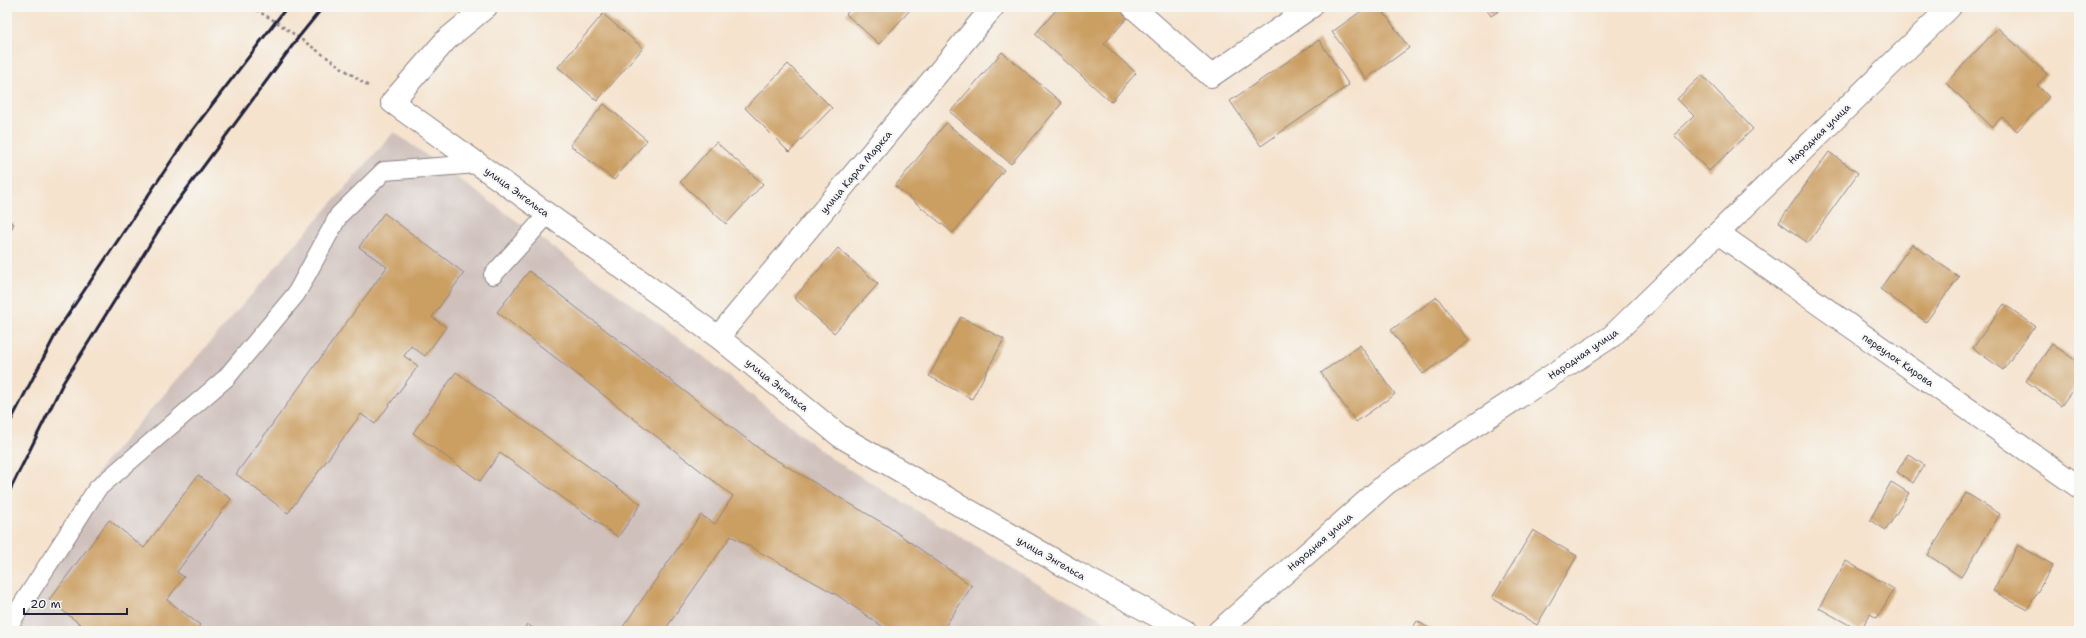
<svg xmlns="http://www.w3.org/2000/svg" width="2086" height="638" viewBox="0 0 2086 638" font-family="'Shantell Sans',sans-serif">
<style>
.industrial{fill:#cfc0bb}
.building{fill:#cb9e62}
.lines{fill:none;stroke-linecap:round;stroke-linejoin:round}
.service-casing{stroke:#8c8284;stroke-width:20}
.minor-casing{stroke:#8c8284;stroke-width:24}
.path{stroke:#8c8284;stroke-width:2.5;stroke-dasharray:3 3;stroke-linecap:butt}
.service{stroke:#fff;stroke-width:18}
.minor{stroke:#fff;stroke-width:22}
.rail{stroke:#22223b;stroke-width:3}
.labels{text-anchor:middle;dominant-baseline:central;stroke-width:4;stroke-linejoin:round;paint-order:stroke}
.street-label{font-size:10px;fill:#22223b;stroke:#f6f6f2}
</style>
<rect width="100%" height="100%" fill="#f6f6f2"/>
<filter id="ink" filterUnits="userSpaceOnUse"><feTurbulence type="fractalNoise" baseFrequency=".025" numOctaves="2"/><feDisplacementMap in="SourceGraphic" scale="8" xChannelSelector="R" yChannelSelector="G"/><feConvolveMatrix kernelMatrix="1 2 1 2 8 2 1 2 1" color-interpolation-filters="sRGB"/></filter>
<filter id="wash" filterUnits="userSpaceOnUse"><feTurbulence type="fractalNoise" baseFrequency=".012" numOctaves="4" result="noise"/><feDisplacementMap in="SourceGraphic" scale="16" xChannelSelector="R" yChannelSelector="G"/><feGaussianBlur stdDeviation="0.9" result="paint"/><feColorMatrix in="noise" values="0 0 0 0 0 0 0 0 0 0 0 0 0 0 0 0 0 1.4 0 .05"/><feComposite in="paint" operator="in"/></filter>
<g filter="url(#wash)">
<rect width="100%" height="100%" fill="#f5e3ce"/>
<!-- industrial -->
<path class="industrial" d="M 394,132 L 703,356 L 829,457 L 1051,592 L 1124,631 L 7,631 L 7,616 L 104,463 Z"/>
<g id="blocks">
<!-- building -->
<path class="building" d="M 853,7 L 908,7 L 911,9 L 879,44 L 846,14 Z
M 1059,7 L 1120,7 L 1130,15 L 1104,44 L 1136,73 L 1111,102 L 1035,34 Z
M 1367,7 L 1380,7 L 1409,48 L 1366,79 L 1332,32 Z
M 1485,7 L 1505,7 L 1491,16 Z
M 603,14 L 643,48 L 597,101 L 558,67 Z
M 1998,28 L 2047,74 L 2037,85 L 2049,97 L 2017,131 L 2002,117 L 1992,127 L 1946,83 Z
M 1319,40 L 1349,85 L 1261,146 L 1230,101 Z
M 1002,52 L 1062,103 L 1011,164 L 950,112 Z
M 788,64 L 832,108 L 789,152 L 745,108 Z
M 1702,75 L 1753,129 L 1709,171 L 1674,135 L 1694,116 L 1677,99 Z
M 604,104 L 647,140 L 614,180 L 570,145 Z
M 946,123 L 1004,170 L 953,233 L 895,186 Z
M 716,142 L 763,184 L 726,224 L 680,182 Z
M 1829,152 L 1858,173 L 1808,243 L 1779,222 Z
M 384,213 L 464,273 L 432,317 L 446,327 L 425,356 L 411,346 L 404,356 L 418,366 L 375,424 L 361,414 L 288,513 L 236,474 L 387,267 L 359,247 Z
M 7,220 L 14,224 L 7,236 Z
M 1912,244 L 1959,277 L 1926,322 L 1880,289 Z
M 838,248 L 878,284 L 834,333 L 794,298 Z
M 529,271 L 766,454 L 886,525 L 972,586 L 942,631 L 889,631 L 837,595 L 731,536 L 664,631 L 620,631 L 701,515 L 715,524 L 733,496 L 497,312 Z
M 1437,297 L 1469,341 L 1423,374 L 1391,330 Z
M 2004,304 L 2035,326 L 2003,370 L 1973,348 Z
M 961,317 L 1004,339 L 972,399 L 929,376 Z
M 2052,344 L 2079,363 L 2079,381 L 2061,406 L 2026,381 Z
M 1360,345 L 1395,394 L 1356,422 L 1321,373 Z
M 456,372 L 641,504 L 618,537 L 500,453 L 480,481 L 413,433 Z
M 1908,454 L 1924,465 L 1913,483 L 1897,472 Z
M 198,475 L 231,499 L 177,572 L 184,577 L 167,600 L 200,625 L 196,631 L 89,631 L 49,600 L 109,520 L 144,548 Z
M 1891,482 L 1909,493 L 1886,530 L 1870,520 Z
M 1966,493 L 2000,514 L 1961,577 L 1928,555 Z
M 1533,530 L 1577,556 L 1537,625 L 1492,598 Z
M 2018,545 L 2053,565 L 2027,610 L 1993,591 Z
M 1846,561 L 1894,589 L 1877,618 L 1870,614 L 1860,631 L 1819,608 Z
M 1417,621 L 1434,631 L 1411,631 Z
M 527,624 L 537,631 L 523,631 Z"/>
</g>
</g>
<g filter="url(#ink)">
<use href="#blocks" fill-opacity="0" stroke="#8c8284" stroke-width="1"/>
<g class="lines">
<!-- service casing -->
<g class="service-casing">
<path id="service" d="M 493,275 L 548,214
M 7,628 L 97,489 L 226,378 L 296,294 L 339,215 L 384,171 L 478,164"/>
</g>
<!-- minor casing -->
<g class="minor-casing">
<path id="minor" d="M 486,7 L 446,40 L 392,102 L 718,337 L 840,436 L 1075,572 L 1185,631
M 1133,7 L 1211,76 L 1311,7
M 1718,233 L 2079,487
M 718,337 L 993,7
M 1219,631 L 1387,483 L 1612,336 L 1950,7"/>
</g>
<!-- path -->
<path class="path" d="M 251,7 L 275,21 L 368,86"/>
<!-- service -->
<use href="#service" class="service"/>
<!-- minor -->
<use href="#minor" class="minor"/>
<!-- rail -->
<path class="rail" d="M 7,428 L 59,328 L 188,136 L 287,7
M 7,496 L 63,383 L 172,209 L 298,38 L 323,7"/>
</g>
</g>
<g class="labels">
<!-- street labels -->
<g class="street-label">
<text transform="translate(1819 134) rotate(-44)">Народная улица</text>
<text transform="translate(856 172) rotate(-50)">улица Карла Маркса</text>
<text transform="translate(517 192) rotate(36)">улица Энгельса</text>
<text transform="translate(1583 354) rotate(-34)">Народная улица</text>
<text transform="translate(1898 360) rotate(35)">переулок Кирова</text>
<text transform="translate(777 385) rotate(39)">улица Энгельса</text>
<text transform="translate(1320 542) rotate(-41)">Народная улица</text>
<text transform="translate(1051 558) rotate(30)">улица Энгельса</text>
</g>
</g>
<!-- margin -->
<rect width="2086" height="638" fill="none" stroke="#f6f6f2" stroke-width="24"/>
<!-- scale -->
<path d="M24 608v6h103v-6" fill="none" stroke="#22223b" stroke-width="2"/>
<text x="30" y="608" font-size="12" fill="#22223b" stroke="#f6f6f2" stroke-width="3" paint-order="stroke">20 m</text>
</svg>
